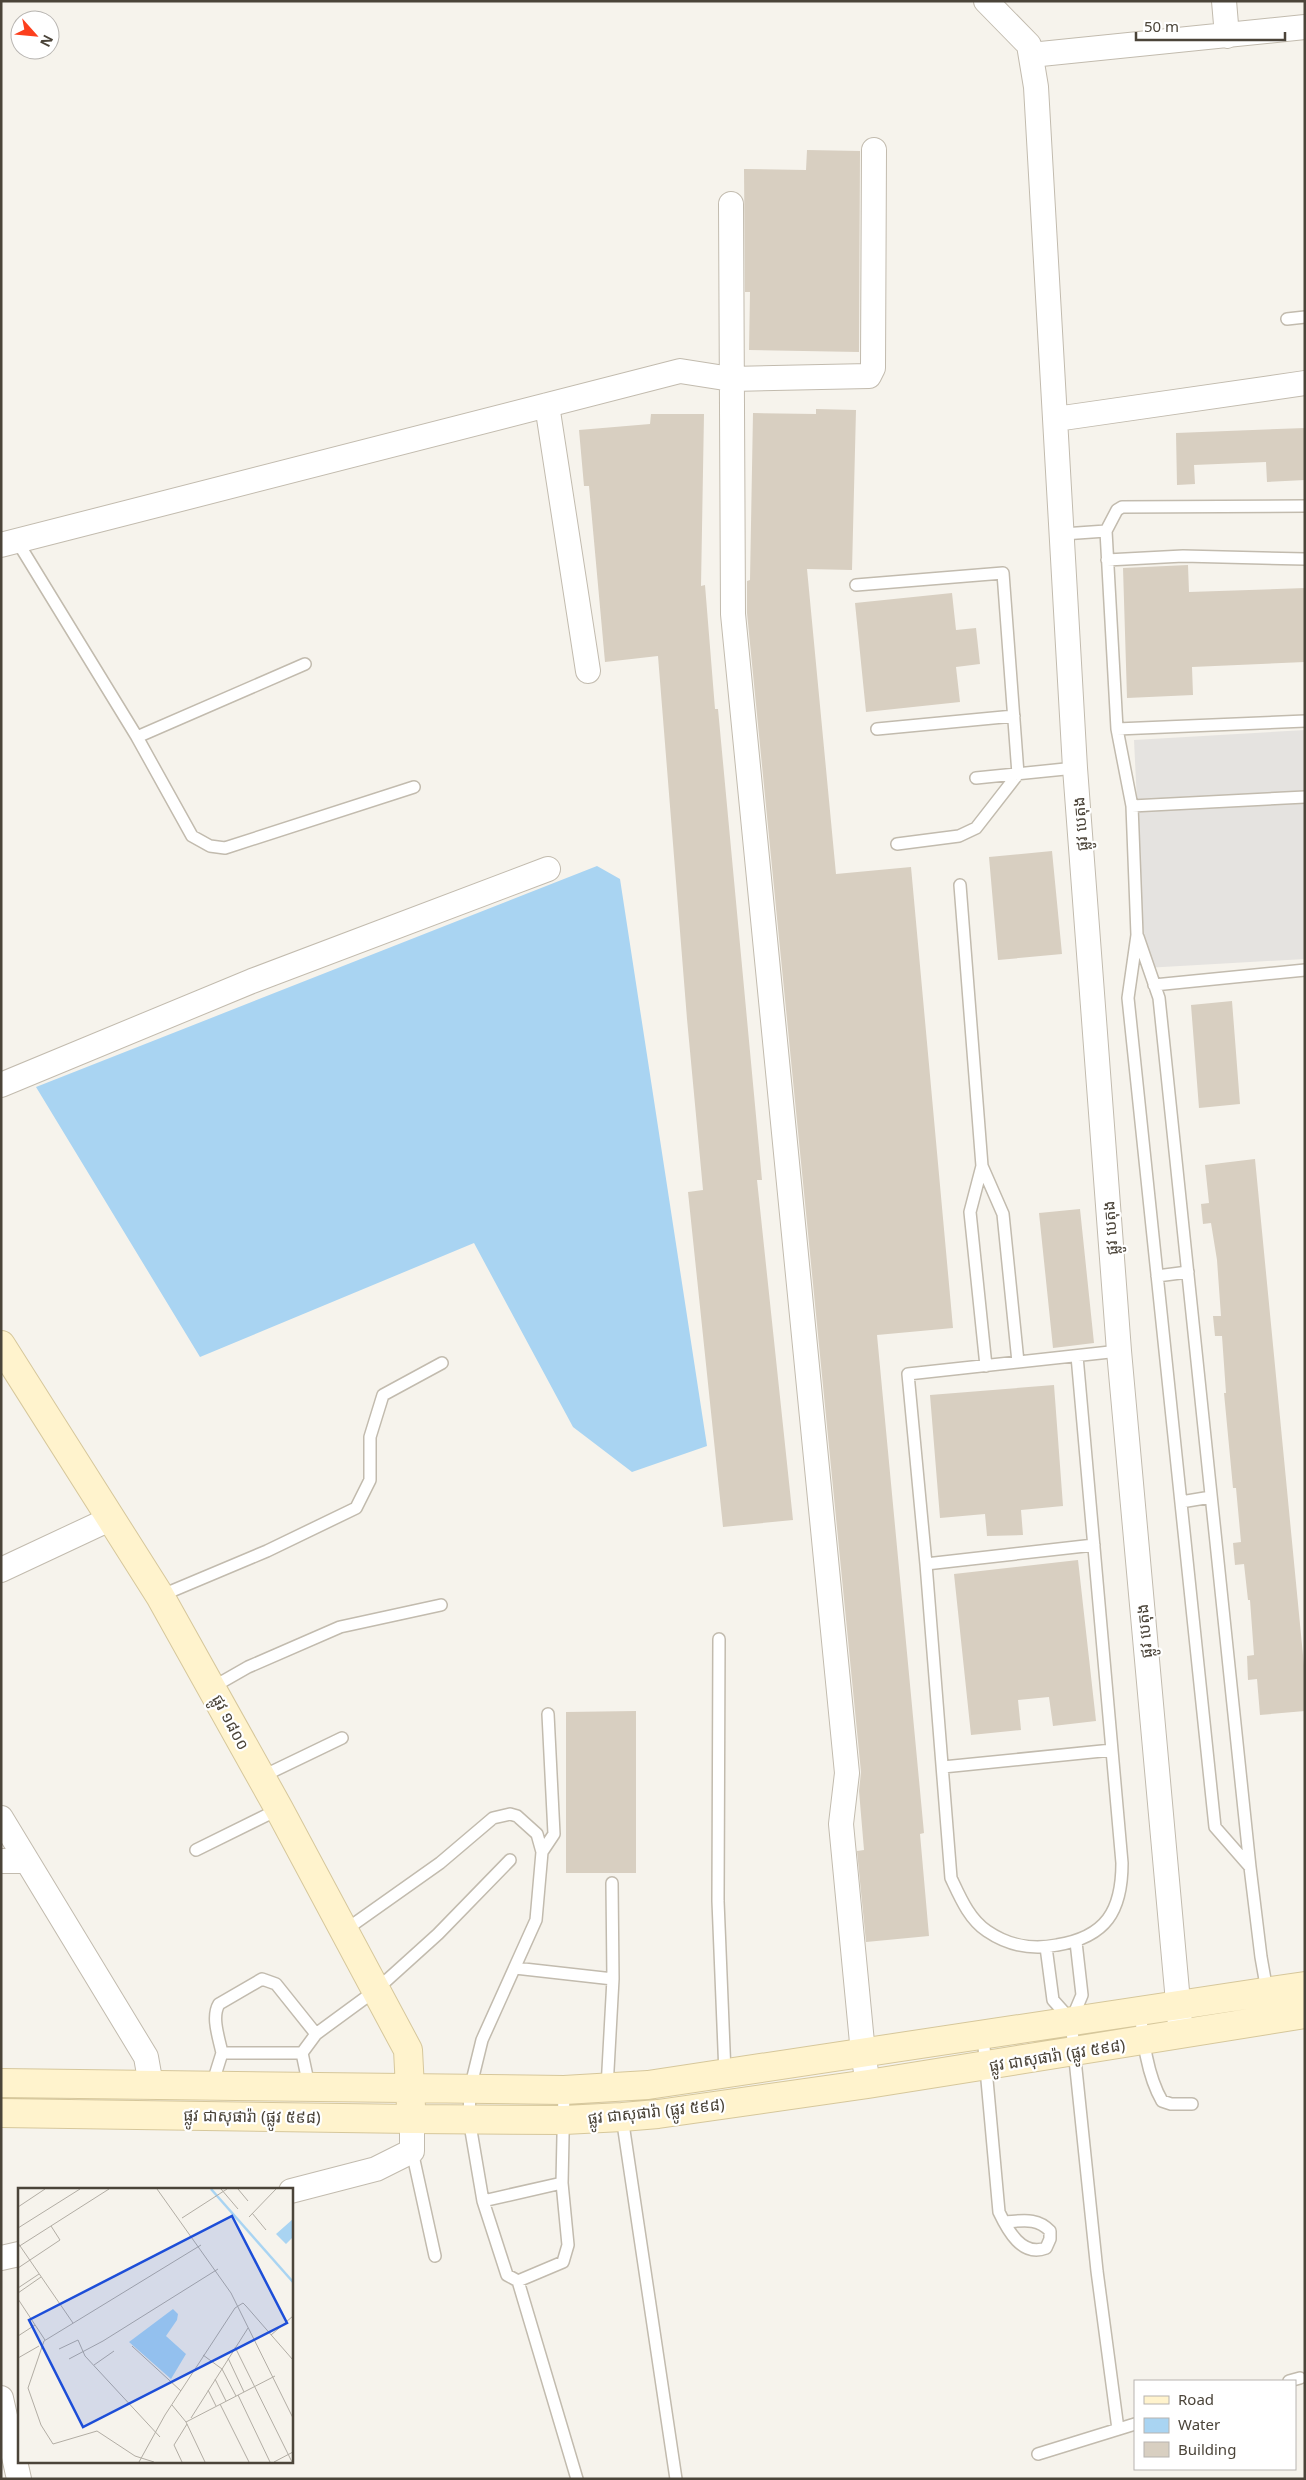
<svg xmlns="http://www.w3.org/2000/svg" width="1306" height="2480" viewBox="0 0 1306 2480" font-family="'Noto Sans','Noto Sans Khmer',sans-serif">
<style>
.parking{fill:#e5e3e0}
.water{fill:#a9d4f2}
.building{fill:#d8cfc1}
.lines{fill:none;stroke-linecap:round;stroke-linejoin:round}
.lane-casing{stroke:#c2bbae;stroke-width:14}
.street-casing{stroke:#c2bbae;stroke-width:26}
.secondary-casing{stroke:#d6c79b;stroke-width:30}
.lane{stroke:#fff;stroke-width:11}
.street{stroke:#fff;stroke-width:24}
.secondary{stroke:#fff3cd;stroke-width:28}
.labels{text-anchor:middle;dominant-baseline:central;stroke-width:4.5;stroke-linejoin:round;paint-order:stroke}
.street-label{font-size:16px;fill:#4b4439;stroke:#fff}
.inset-river{fill:none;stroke:#a9d4f2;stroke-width:2.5}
.inset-road{fill:none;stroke:#b2ada4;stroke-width:1}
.view{fill:#1d4ed8;fill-opacity:0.15;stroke:#1d4ed8;stroke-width:2.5}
.inset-edge{fill:none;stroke:#4b4439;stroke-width:2.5}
</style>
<rect width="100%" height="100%" fill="#f6f3ec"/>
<!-- parking -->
<path class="parking" d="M 1305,730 L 1305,959 L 1145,968 L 1134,740 Z"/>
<!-- water -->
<path class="water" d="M 597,866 L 620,879 L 707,1446 L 632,1472 L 573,1427 L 474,1243 L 200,1357 L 36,1087 Z"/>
<!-- building -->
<path class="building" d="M 807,150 L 860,151 L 859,352 L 749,350 L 750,292 L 745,292 L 744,169 L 806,170 Z
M 816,409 L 856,410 L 852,570 L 807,569 L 836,874 L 911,867 L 953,1328 L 877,1335 L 924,1833 L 920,1834 L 929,1936 L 866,1942 L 857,1851 L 864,1850 L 859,1791 L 861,1772 L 747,613 L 747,581 L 750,580 L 753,413 L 816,414 Z
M 651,414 L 704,414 L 701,586 L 705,585 L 715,709 L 718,709 L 762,1180 L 757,1180 L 793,1520 L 723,1527 L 688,1192 L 703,1190 L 687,1019 L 658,656 L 605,662 L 589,486 L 584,486 L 579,430 L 650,424 Z
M 1305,428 L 1305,480 L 1267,482 L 1266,462 L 1194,465 L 1195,484 L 1177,485 L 1176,433 Z
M 1188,565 L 1189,592 L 1305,588 L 1305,662 L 1192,667 L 1193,695 L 1127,698 L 1123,568 Z
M 952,593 L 956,630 L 976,628 L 980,664 L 956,667 L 960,702 L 866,712 L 855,603 Z
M 1052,851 L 1062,954 L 998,960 L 989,857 Z
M 1232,1001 L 1240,1104 L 1199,1108 L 1191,1005 Z
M 1255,1159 L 1305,1676 L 1305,1711 L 1260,1715 L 1257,1679 L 1248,1680 L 1247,1656 L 1254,1655 L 1250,1600 L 1248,1600 L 1244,1564 L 1235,1565 L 1233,1543 L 1241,1542 L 1236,1488 L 1233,1488 L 1224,1393 L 1226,1393 L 1222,1336 L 1215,1336 L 1213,1316 L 1221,1316 L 1217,1260 L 1211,1223 L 1203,1224 L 1201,1204 L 1209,1203 L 1205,1165 Z
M 1080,1209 L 1094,1343 L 1053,1348 L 1039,1213 Z
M 1054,1385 L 1063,1506 L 1021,1510 L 1023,1535 L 987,1536 L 985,1514 L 940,1518 L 930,1395 Z
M 1078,1560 L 1096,1721 L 1053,1726 L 1049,1697 L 1018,1700 L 1021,1730 L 971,1735 L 954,1574 Z
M 636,1711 L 636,1873 L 566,1873 L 566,1712 Z"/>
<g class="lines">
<!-- lane casing -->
<g class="lane-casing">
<path id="lane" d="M 1287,319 L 1305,317
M 1106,531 L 1117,510 L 1122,507 L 1305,506
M 1063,534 L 1106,531 L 1117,729 L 1132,806 L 1137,935 L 1128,998 L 1215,1827 L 1250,1867
M 17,541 L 137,737 L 192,836 L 210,846 L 225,848 L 414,787
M 1107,560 L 1183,556 L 1305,559
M 856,585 L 1003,573 L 1018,774 L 976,828 L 959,836 L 897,844
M 877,729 L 1014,716
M 1117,729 L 1305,721
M 137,737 L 305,664
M 976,778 L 1075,768
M 1132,806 L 1305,797
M 960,885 L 982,1166 L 970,1212 L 986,1366
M 1138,937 L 1159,998 L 1250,1867 L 1261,1957 L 1272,2019
M 1154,985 L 1305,970
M 982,1166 L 1003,1214 L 1018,1362
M 1157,1276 L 1188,1272
M 1077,1356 L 1122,1863 C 1122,1911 1106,1937 1057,1945 C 1031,1950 1009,1946 987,1931 C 969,1919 960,1897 951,1878 L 926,1564 L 1094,1545
M 1181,1502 L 1211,1497
M 926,1564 L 908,1374 L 1119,1351
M 160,1596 L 267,1551 L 356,1508 L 370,1480 L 370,1437 L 383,1395 L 442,1363
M 719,1639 L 718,1901 L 725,2074
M 213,1687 L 248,1667 L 340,1627 L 441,1605
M 943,1767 L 1112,1750
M 261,1777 L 342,1738
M 196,1850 L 279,1809
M 542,1852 L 554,1834 L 548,1714
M 344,1931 L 440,1863 L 493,1818 L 510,1814 L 517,1816 L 537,1834 L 542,1852 L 536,1920 L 482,2040 L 470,2089 L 469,2119 L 483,2201 L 507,2275 L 518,2281 L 577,2479
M 1076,1942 L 1082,1995 L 1071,2021 L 1097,2271 L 1118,2429
M 1046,1947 L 1053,2000 L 1070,2019
M 515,1968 L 613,1979
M 1140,2010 C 1143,2040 1147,2075 1162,2101 L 1171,2104 L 1192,2104
M 983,2036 L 999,2212 C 1008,2231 1022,2257 1046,2248 L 1050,2239 L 1050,2231 C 1037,2217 1022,2221 1004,2222
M 222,2053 C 219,2038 211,2017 219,2004 L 262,1979 L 276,1984 L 316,2034
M 212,2085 L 222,2053 L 302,2053
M 309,2086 L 302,2053 L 316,2034 L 376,1990 L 438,1934 L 510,1860
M 607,2088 L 613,1979 L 612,1883
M 622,2117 L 676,2479
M 412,2151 L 435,2256
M 483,2201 L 562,2183 L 564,2090
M 518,2281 L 563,2262 L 568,2245 L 562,2183
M 1289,2381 L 1300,2378
M 1038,2454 L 1135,2424"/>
</g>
<!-- street casing -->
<g class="street-casing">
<path id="street" d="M 986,1 L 1029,45 L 1036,87 L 1075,768 L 1119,1351 L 1181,2035
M 1224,1 L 1227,36
M 1031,55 L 1305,27
M 731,204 L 733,614 L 847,1773 L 841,1824 L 863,2053 L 868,2084
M 547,405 L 588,671
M 1056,419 L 1305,383
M 1,545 L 680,371 L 731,379 L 869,376 L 873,368 L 874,150
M 1,1085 L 252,981 L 548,869
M 1,1570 L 112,1518
M 1,1818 L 146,2057 L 151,2085
M 1,1861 L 27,1861
M 291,2191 L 376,2169 L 412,2151 L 412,2119
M 1,2258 L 19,2254
M 1,2398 L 19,2479"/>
</g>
<!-- secondary casing -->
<g class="secondary-casing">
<path id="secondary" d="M 1,1345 L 160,1596 L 279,1809 L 408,2050 L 411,2107
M 1,2083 L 564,2090 L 648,2085 L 1305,1986
M 1,2113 L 412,2119 L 564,2120 L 622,2117 L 658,2114 L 868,2084 L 1305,2014"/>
</g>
<!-- lane -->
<use href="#lane" class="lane"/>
<!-- street -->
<use href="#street" class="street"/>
<!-- secondary -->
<use href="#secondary" class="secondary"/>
</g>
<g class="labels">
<!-- street labels -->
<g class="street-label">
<text transform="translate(1080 824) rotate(-94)">ផ្លូវ បេតុង</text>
<text transform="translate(1110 1228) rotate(-94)">ផ្លូវ បេតុង</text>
<text transform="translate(1144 1631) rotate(-95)">ផ្លូវ បេតុង</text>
<text transform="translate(231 1722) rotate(62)">ផ្លូវ ១៨០០</text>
<text transform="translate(1057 2055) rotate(-9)">ផ្លូវ ជាសុផារ៉ា (ផ្លូវ ៥៩៨)</text>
<text transform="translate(656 2111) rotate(-6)">ផ្លូវ ជាសុផារ៉ា (ផ្លូវ ៥៩៨)</text>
<text transform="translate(252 2116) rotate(1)">ផ្លូវ ជាសុផារ៉ា (ផ្លូវ ៥៩៨)</text>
</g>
</g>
<!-- overview -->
<g transform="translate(18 2188)">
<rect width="275" height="275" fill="#f6f3ec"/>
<path d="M 275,31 L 275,49 L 268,56 L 258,46 ZM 155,121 L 160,126 L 159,132 L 148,148 L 168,166 L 153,191 L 111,154 Z" fill="#a9d4f2"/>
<path class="inset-river" d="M 193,1 L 275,94"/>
<path class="inset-road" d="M 139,1 L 213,105 L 275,230M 203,1 L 220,21M 220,1 L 230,13M 0,19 L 27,1M 234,25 L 248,42M 231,29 L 258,1M 164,30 L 209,1M 0,40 L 62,1M 0,55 L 55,135M 0,59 L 91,1M 0,80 L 42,52 L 33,38M 0,100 L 21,86M 0,105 L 23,89M 0,111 L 27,152M 253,147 L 275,128M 0,148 L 17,137M 114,158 L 163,203M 217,159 L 274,274M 41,161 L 60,152 L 67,168 L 142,249M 185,167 L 204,181 L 218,208M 0,170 L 21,158M 210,170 L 226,204M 51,171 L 85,153 L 200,81M 76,177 L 96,163M 197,191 L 208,213M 190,202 L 198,218M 220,207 L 252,274M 202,216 L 231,274M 154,217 L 168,234 L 187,274M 173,230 L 230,140M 168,234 L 257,188M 121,274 L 147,227 L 217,120 L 225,115 L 228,118 L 275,172M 136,274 L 117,268 L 79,243 L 35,256 L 23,237 L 10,200 L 26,153 L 183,57M 164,274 L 156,257 L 169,236M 256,274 L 275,264"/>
<path class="view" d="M 214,28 L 269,135 L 65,239 L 11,132 Z"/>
<rect width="275" height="275" class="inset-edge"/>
</g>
<!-- border -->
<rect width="1306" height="2480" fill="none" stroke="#4b4439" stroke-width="5"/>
<!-- legend -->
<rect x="1134" y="2380" width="162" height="90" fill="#ffffff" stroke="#b7b4b0"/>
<rect x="1144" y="2396" width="25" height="8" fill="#fff3cd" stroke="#b7b4b0"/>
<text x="1178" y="2405" font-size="15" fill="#4b4439">Road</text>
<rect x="1144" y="2418" width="25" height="15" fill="#a9d4f2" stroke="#b7b4b0"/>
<text x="1178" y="2430" font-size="15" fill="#4b4439">Water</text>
<rect x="1144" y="2442" width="25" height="15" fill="#d8cfc1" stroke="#b7b4b0"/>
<text x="1178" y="2455" font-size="15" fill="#4b4439">Building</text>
<!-- north arrow -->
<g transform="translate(35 35) rotate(117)"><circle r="24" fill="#ffffff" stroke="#b7b4b0"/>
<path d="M0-4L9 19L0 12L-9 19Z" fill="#fc3f1d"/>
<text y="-8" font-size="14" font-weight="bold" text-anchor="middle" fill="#4b4439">N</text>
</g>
<!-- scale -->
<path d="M1136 32v8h149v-8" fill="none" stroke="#4b4439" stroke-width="2.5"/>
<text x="1144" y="32" font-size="15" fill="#4b4439" stroke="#ffffff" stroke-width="4" paint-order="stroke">50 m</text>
</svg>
